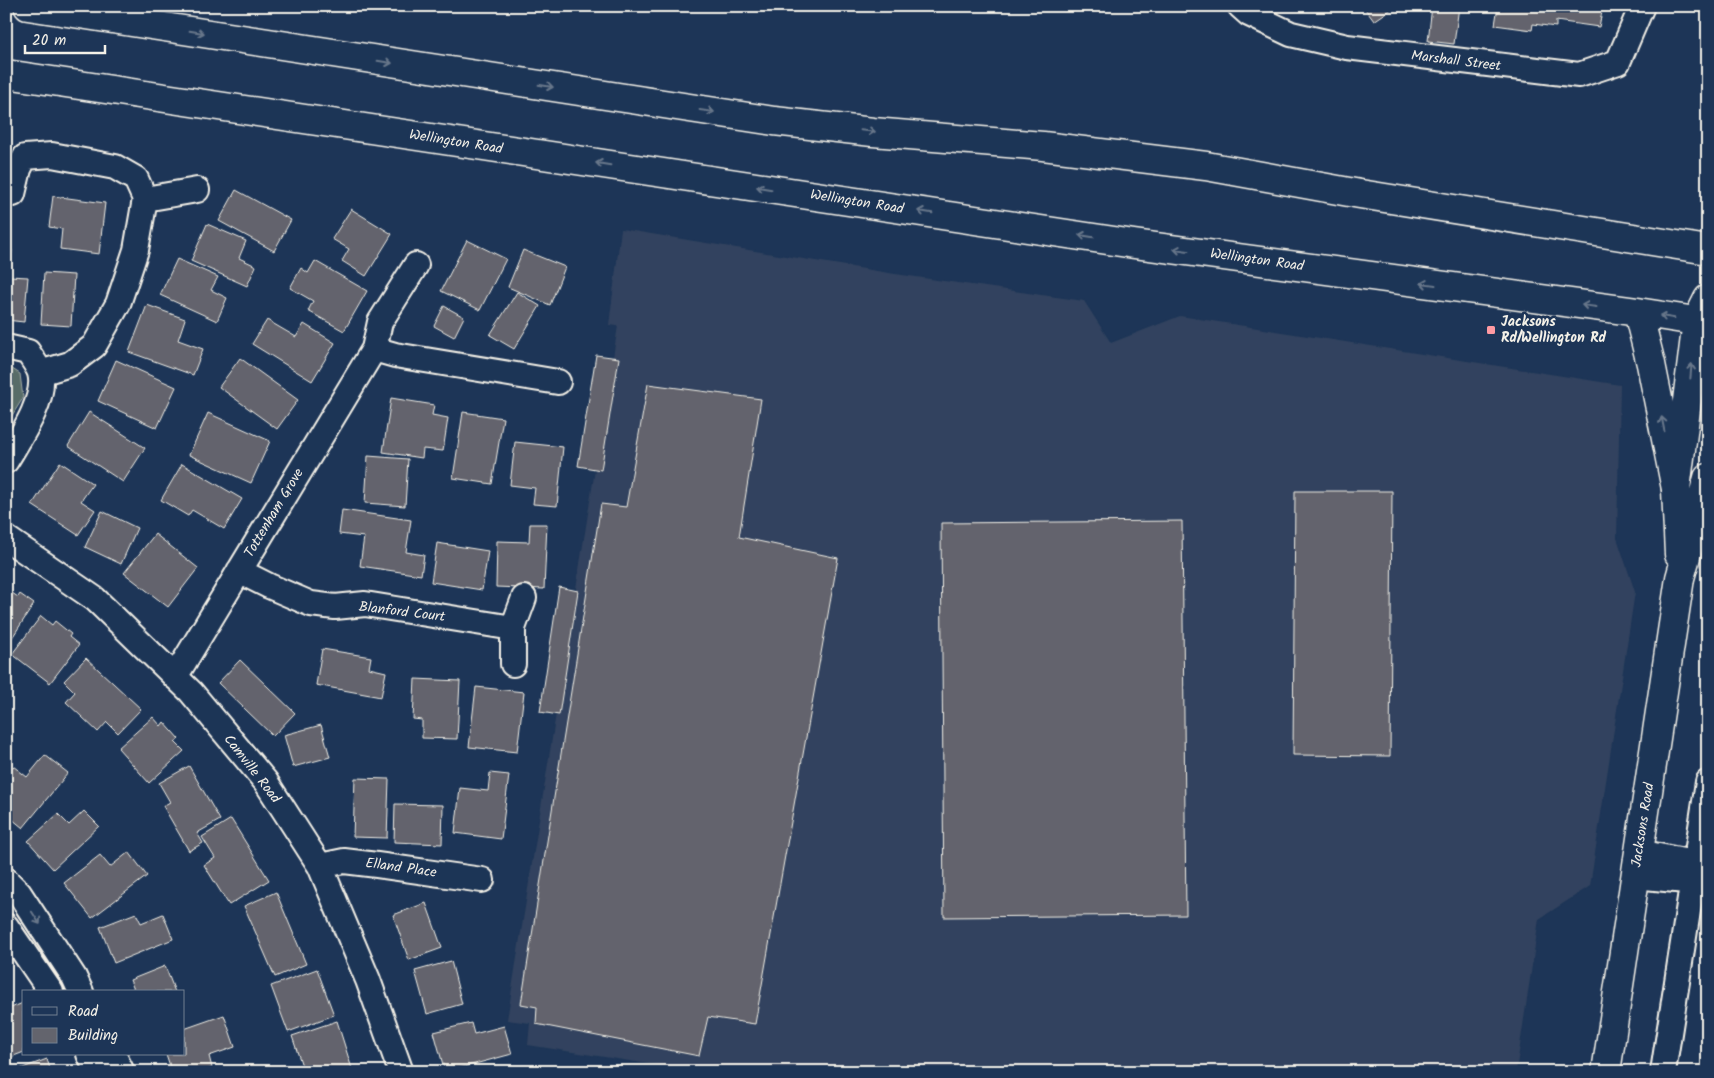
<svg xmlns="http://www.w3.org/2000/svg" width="1714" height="1078" viewBox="0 0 1714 1078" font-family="Kalam,sans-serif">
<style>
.built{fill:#32435e}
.park{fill:#586c67;stroke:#a6aea8}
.building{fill:#63646d;stroke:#f4f1e8}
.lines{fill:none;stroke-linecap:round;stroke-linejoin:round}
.minor-casing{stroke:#f4f1e8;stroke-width:28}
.primary-casing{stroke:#f4f1e8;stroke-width:31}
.trunk-casing{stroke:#f4f1e8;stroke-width:31}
.minor{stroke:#1d3557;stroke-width:24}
.primary{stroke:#1d3557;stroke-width:28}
.trunk{stroke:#1d3557;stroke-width:28}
.oneway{stroke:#68778a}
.poi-dot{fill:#ff9aa2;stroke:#1d3557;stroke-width:2}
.labels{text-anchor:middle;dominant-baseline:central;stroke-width:5;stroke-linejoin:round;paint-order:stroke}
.street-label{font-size:14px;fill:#f4f1e8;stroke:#1d3557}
.poi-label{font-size:14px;font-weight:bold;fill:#f4f1e8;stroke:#1d3557;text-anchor:start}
</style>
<rect width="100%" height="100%" fill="#1d3557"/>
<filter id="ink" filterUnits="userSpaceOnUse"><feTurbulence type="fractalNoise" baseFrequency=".02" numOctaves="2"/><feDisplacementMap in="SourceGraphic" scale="10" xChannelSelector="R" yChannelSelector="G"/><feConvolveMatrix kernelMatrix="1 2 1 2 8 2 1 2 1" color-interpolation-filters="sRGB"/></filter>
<g filter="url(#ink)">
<!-- built -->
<path class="built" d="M 621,229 L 895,274 L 1084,301 L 1111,343 L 1180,316 L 1620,385 L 1617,538 L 1635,592 L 1590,886 L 1539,919 L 1516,1072 L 700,1072 L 528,1045 L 530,1023 L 507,1020 L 618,326 L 609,325 Z"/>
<!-- park -->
<path class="park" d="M 6,365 L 20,374 L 23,398 L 6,425 Z"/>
<!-- building -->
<path class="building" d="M 1363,6 L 1396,6 L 1374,21 Z
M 1432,6 L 1459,6 L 1454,44 L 1428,41 Z
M 1498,6 L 1603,6 L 1599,27 L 1556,21 L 1556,27 L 1533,24 L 1532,30 L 1495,25 Z
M 236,190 L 291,220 L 274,251 L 219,221 Z
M 53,196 L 105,203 L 99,254 L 60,249 L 62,229 L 49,227 Z
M 351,209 L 392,234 L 366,276 L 342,261 L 349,249 L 332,239 Z
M 207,224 L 246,241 L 239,258 L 256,266 L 247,286 L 191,261 Z
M 467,240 L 506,259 L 480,310 L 441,291 Z
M 6,249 L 12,250 L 9,276 L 28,277 L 24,322 L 6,320 Z
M 523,250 L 565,267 L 550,305 L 508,287 Z
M 177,259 L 218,277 L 211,290 L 227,298 L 217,321 L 160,295 Z
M 315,261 L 367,291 L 344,331 L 308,311 L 313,301 L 290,288 L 301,268 L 308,273 Z
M 44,273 L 74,275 L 71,326 L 41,324 Z
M 517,292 L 540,306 L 514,349 L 490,335 Z
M 147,305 L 185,319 L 178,340 L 203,349 L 193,375 L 129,352 Z
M 444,306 L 464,317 L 454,337 L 434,326 Z
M 267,320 L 296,337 L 304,324 L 335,343 L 312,381 L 252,344 Z
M 596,355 L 619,358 L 601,470 L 578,466 Z
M 240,358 L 298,400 L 277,429 L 219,387 Z
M 116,360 L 176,387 L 157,428 L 98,401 Z
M 648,384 L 761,399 L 739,537 L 838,558 L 755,1024 L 708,1017 L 699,1056 L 536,1024 L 537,1007 L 521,1004 L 601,504 L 626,507 Z
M 391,398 L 434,405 L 432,415 L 448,418 L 443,451 L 423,449 L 422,458 L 383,452 Z
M 89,412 L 145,448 L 123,482 L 68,446 Z
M 463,412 L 503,418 L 492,484 L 453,478 Z
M 208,413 L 270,441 L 251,483 L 189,455 Z
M 515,442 L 563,447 L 557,506 L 533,504 L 535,488 L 510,485 Z
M 368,456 L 408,459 L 405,506 L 365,503 Z
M 60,462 L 93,484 L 81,501 L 95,510 L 78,535 L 32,505 Z
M 182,464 L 242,499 L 224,529 L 192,510 L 188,516 L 161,500 Z
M 1295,491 L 1392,491 L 1390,756 L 1293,755 Z
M 342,510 L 411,520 L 406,552 L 424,555 L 421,575 L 360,566 L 364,537 L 339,534 Z
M 102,511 L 137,528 L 121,564 L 85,547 Z
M 1182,521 L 1186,915 L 944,917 L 941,523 Z
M 530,524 L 547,524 L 544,589 L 496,587 L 497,541 L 529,542 Z
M 155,534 L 198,568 L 168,607 L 124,573 Z
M 437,543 L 488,551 L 482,590 L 431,582 Z
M 559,587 L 578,591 L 559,715 L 540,712 Z
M 6,589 L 18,597 L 20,594 L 34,604 L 8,644 L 6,643 Z
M 41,616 L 52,625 L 55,621 L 71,634 L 69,637 L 79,645 L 50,683 L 12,654 Z
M 322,649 L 371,657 L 369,668 L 386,672 L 381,697 L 316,685 Z
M 86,658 L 141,709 L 118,733 L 107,722 L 98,732 L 66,702 L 75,692 L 64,681 Z
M 240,660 L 295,713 L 273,736 L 218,683 Z
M 415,679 L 460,681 L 457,739 L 422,738 L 422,720 L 413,719 Z
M 476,687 L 524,692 L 517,752 L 469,747 Z
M 153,717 L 161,726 L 164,722 L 179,739 L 175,742 L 184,751 L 149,783 L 118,748 Z
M 321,725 L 330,757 L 293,767 L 284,735 Z
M 45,755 L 68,773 L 23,828 L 6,814 L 6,775 L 13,766 L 27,777 Z
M 189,766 L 220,820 L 197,833 L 203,843 L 189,851 L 163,806 L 170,802 L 159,783 Z
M 490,773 L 509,775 L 501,839 L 455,833 L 460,788 L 488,791 Z
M 355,778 L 389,779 L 387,838 L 353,837 Z
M 395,804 L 443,805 L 442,844 L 394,842 Z
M 84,811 L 99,826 L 53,869 L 28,841 L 58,814 L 69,825 Z
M 231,819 L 269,880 L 229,905 L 204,865 L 215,858 L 202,837 Z
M 129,852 L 147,876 L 92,918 L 64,883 L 100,855 L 110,867 Z
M 276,892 L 306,964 L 275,977 L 244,906 Z
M 426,903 L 442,948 L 409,960 L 393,915 Z
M 136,913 L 141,923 L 163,914 L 173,939 L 114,963 L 100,927 Z
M 451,961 L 462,1004 L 427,1014 L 415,971 Z
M 165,966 L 175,992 L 135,992 L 130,980 Z
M 317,969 L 334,1015 L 288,1032 L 271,986 Z
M 23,1003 L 24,1052 L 6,1059 L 6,1010 Z
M 224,1015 L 235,1047 L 209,1056 L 212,1068 L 201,1072 L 172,1072 L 166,1054 L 184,1054 L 184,1029 Z
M 337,1021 L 353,1072 L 304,1072 L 292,1036 Z
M 471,1023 L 474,1034 L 504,1026 L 512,1054 L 445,1072 L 434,1032 Z
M 47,1059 L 51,1072 L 12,1072 Z"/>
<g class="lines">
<!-- minor casing -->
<g class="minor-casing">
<path id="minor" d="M 1240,6 L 1249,14 L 1291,34 L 1347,47 L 1579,75 L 1618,62 L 1642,6
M 13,194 L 19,169 L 25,157 L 52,155 L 115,167 L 136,179 L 145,199 L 136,250 L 118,304 L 94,346 L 70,364 L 40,373
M 145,199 L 197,190
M 6,347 L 28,352 C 32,359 38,366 40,373 C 47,399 19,439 6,461
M 374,349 L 395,355 L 558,382
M 6,538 L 95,599 L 191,692 L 266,782 L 320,866 L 368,980 L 401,1072
M 239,571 L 269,586 L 311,604 L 335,607 L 365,604 L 513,628
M 513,664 L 513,628 L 524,598
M 175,677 L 374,349 L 380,322 L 416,265
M 1639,852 L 1708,866
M 320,866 L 344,861 L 377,865 L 482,880
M 1635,876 L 1706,883
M 6,880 L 19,893 L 74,977 L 81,992
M 6,926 L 51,992
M 89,1054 L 97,1072
M 113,1054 L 122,1072
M 1663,1072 L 1708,782"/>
</g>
<!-- primary casing -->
<g class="primary-casing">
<path id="primary" d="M 1679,554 L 1676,489 L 1697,321 L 1708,299
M 1606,1072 L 1680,578 L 1708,478"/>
</g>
<!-- trunk casing -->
<g class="trunk-casing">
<path id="trunk" d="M 28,6 L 774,121 L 873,132 L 1043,146 L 1206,166 L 1360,194 L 1708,250
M 6,74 L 1134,244 L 1638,312 L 1708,323
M 1638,312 L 1651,364 L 1676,489"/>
</g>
<!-- minor -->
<use href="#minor" class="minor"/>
<!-- primary -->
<use href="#primary" class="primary"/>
<!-- trunk -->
<use href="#trunk" class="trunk"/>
</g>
<!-- one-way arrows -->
<defs><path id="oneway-shaft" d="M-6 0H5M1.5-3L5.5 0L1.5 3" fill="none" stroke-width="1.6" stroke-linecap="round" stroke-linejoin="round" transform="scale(1.25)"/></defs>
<g class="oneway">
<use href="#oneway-shaft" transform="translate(197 32) rotate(9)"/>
<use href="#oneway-shaft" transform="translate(385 62) rotate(9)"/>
<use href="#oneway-shaft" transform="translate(546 86) rotate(9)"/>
<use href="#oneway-shaft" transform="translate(707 111) rotate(8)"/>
<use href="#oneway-shaft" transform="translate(868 131) rotate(6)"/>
<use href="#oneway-shaft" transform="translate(603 164) rotate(-171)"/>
<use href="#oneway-shaft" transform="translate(764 188) rotate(-171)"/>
<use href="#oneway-shaft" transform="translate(925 212) rotate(-171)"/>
<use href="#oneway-shaft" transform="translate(1086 236) rotate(-171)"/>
<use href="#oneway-shaft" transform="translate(1181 250) rotate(-172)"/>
<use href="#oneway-shaft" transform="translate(1428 284) rotate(-172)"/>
<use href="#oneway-shaft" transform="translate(1589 306) rotate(-172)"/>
<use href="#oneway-shaft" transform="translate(1667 317) rotate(-171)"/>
<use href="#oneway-shaft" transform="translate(1691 371) rotate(-85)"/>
<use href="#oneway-shaft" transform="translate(1663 424) rotate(-101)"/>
<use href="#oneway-shaft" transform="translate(36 918) rotate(57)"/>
</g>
</g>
<!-- markers -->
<rect class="poi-dot" x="1486" y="325" width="10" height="10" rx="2.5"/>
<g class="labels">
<!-- street labels -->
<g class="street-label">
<text transform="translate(1456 61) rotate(7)">Marshall Street</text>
<text transform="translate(456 142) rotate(9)">Wellington Road</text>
<text transform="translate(857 202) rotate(9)">Wellington Road</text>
<text transform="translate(1257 260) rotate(8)">Wellington Road</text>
<text transform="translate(274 513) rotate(-59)">Tottenham Grove</text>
<text transform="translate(402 612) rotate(7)">Blanford Court</text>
<text transform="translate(252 769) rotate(52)">Camville Road</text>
<text transform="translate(1643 825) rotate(-81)">Jacksons Road</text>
<text transform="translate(401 868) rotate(8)">Elland Place</text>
</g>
<!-- poi labels -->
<g class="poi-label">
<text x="1501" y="322">Jacksons<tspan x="1501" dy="16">Rd/Wellington Rd</tspan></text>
</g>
</g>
<!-- margin -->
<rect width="1714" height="1078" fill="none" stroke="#1d3557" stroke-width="25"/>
<rect x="12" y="12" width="1689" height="1053" fill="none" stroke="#f4f1e8" stroke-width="2" filter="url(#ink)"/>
<!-- legend -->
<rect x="22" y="990" width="162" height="65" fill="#1d3557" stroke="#738091"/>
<rect x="32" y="1007" width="25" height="8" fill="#1d3557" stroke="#738091"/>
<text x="68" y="1016" font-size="15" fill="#f4f1e8">Road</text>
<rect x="32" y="1028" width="25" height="15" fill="#63646d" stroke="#738091"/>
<text x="68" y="1040" font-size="15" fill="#f4f1e8">Building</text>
<!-- scale -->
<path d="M25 45v8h80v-8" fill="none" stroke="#f4f1e8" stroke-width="2.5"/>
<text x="32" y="45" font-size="15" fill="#f4f1e8" stroke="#1d3557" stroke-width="4" paint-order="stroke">20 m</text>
</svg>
